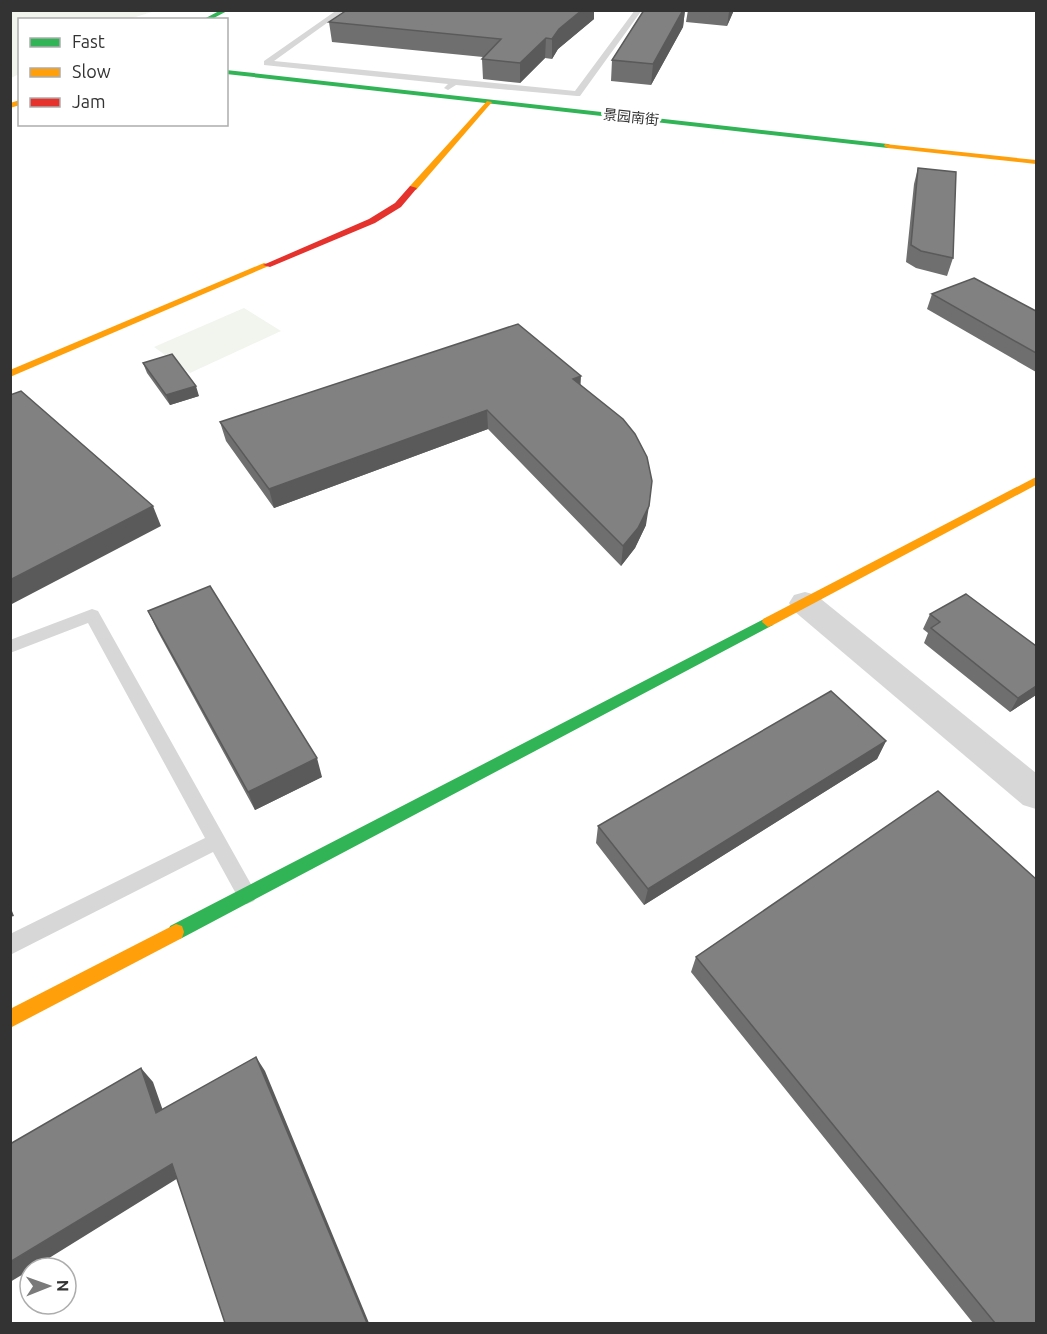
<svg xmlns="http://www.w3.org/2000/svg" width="1047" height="1334" viewBox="0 0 1047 1334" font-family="Ubuntu,'Noto Sans SC',sans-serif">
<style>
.green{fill:#f1f5ed}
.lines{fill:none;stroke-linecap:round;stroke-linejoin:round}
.lane{fill:#d7d7d7;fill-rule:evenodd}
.street{fill:#d7d7d7;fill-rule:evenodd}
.fast{fill:#30b455;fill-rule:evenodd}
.slow{fill:#ff9f0a;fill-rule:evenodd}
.jam{fill:#e5322d;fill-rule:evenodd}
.wall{fill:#6f6f6f}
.shaded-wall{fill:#5a5a5a}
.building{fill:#818181;stroke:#5a5a5a;stroke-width:1.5}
.labels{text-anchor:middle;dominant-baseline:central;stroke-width:6;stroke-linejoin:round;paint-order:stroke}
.far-street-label{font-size:14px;fill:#333;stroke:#fff}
</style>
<rect width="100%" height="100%" fill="#fff"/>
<!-- green -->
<path class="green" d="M 11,10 L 155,10 L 155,11 L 129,19 L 20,20 L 19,74 L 11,78 Z
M 244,308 L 281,331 L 190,373 L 154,347 Z"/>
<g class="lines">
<!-- lane -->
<path class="lane" d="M 337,10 L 345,10 L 274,61 L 575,91 L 635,10 L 642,10 L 580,96 L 577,96 L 456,85 L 448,90 L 444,88 L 448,84 L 264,65 L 264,61 Z
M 92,609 L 98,611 L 257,895 L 254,901 L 247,904 L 240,901 L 213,852 L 10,955 L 10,934 L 205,838 L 88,623 L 10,653 L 10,640 Z"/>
<!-- street -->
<path class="street" d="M 805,592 L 816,595 L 1036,773 L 1036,809 L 1023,805 L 794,611 L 789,603 L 794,595 Z"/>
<!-- fast -->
<path class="fast" d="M 221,10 L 229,10 L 210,20 L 202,20 Z
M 226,70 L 888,144 L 892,146 L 888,148 L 226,74 Z
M 768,617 L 774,622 L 773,625 L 182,938 L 176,940 L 170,938 L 168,932 L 170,926 Z"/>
<!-- slow -->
<path class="slow" d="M 20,100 L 20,105 L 10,108 L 10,103 Z
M 487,101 L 492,102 L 416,190 L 410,190 L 410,186 Z
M 885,144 L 1036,160 L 1036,164 L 888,148 L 884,146 Z
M 264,263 L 271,265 L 10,377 L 10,370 Z
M 1036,477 L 1036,485 L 773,625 L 768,627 L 762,622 L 763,619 Z
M 176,924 L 182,926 L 184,932 L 182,938 L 10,1028 L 10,1009 Z"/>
<!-- jam -->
<path class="jam" d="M 410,186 L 417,188 L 401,207 L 375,223 L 270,267 L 263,265 L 369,219 L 395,203 Z"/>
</g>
<!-- wall -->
<path class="wall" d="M 644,10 L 685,10 L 683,27 L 651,85 L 611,81 L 612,60 Z
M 688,10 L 734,10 L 727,26 L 686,22 Z
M 594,19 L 558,49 L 552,59 L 545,58 L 520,83 L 483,79 L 482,59 L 483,57 L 332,42 L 329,22 Z
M 918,168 L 953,258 L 947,276 L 916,268 L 906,262 L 914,184 Z
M 932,294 L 1036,311 L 1036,372 L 927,309 Z
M 143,363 L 199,396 L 170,405 L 147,373 Z
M 580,385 L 646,525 L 635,548 L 621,566 L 488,429 L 274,508 L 226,441 L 220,422 Z
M 148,611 L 322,777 L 255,810 L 157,630 Z
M 930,614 L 1036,646 L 1036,695 L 1010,712 L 924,643 L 928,633 L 923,629 Z
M 886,741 L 877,759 L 644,905 L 596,843 L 598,826 Z
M 696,957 L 1036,1323 L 973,1323 L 691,972 Z"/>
<!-- shaded-wall -->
<path class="shaded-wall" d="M 582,10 L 594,10 L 594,19 L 558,49 L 552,59 L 552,39 L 559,29 Z
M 683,10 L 685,10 L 683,27 L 651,85 L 653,64 Z
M 730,10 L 734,10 L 727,26 L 729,12 Z
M 546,38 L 545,58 L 520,83 L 520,63 Z
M 581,376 L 580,395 L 573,379 Z
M 196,386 L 199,396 L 170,405 L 166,395 Z
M 487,410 L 488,429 L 274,508 L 269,489 Z
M 153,506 L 161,526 L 10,605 L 10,580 Z
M 649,506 L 646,525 L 635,548 L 621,566 L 623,546 Z
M 1036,686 L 1036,695 L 1010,712 L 1018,698 Z
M 886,741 L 877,759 L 644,905 L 648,889 Z
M 317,758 L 322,777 L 255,810 L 248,792 Z
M 10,906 L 14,916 L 10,917 Z
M 256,1057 L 265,1071 L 369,1323 L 367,1323 Z
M 141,1068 L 153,1082 L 168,1125 L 156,1113 Z
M 172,1164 L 183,1175 L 33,1268 L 30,1268 L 30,1270 L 10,1282 L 10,1262 Z"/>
<!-- building -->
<path class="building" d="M 347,10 L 582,10 L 559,29 L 552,39 L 546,38 L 520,63 L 482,59 L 501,39 L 329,22 Z
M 644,10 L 683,10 L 653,64 L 612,60 Z
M 918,168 L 956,172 L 953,258 L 921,251 L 911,245 Z
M 974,278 L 1036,311 L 1036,353 L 932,294 Z
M 518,324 L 581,376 L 573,379 L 623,419 L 635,434 L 647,457 L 652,481 L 649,506 L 638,528 L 623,546 L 487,410 L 269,489 L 220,422 Z
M 172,354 L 196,386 L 166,395 L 143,363 Z
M 21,391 L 153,506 L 10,580 L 10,395 Z
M 210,586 L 317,758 L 248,792 L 148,611 Z
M 966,594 L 1036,646 L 1036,686 L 1018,698 L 931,628 L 940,622 L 930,614 Z
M 831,691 L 886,741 L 648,889 L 598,826 Z
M 938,791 L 1036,879 L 1036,1323 L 995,1323 L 696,957 Z
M 256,1057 L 367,1323 L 225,1323 L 172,1164 L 10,1262 L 10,1144 L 141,1068 L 156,1113 Z"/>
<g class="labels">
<!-- far-street labels -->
<g class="far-street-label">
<text transform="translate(631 117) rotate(6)">景园南街</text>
</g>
</g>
<!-- border -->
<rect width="1047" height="1334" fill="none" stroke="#333333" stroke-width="24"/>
<!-- legend -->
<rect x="18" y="18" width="210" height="108" fill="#ffffff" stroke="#adadad" stroke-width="1.5"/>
<rect x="30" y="38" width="30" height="9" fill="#30b455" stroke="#adadad" stroke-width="1.5"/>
<text x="72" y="48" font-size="18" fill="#333333">Fast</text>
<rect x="30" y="68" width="30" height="9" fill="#ff9f0a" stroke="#adadad" stroke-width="1.5"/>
<text x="72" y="78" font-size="18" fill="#333333">Slow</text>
<rect x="30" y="98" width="30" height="9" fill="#e5322d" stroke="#adadad" stroke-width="1.5"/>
<text x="72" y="108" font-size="18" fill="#333333">Jam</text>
<!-- north arrow -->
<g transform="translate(48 1286) rotate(89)"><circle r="28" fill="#ffffff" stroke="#adadad" stroke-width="1.5"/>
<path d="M0-4.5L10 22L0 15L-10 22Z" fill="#7a7a7a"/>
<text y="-9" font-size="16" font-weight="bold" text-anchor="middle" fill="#333333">N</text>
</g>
</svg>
